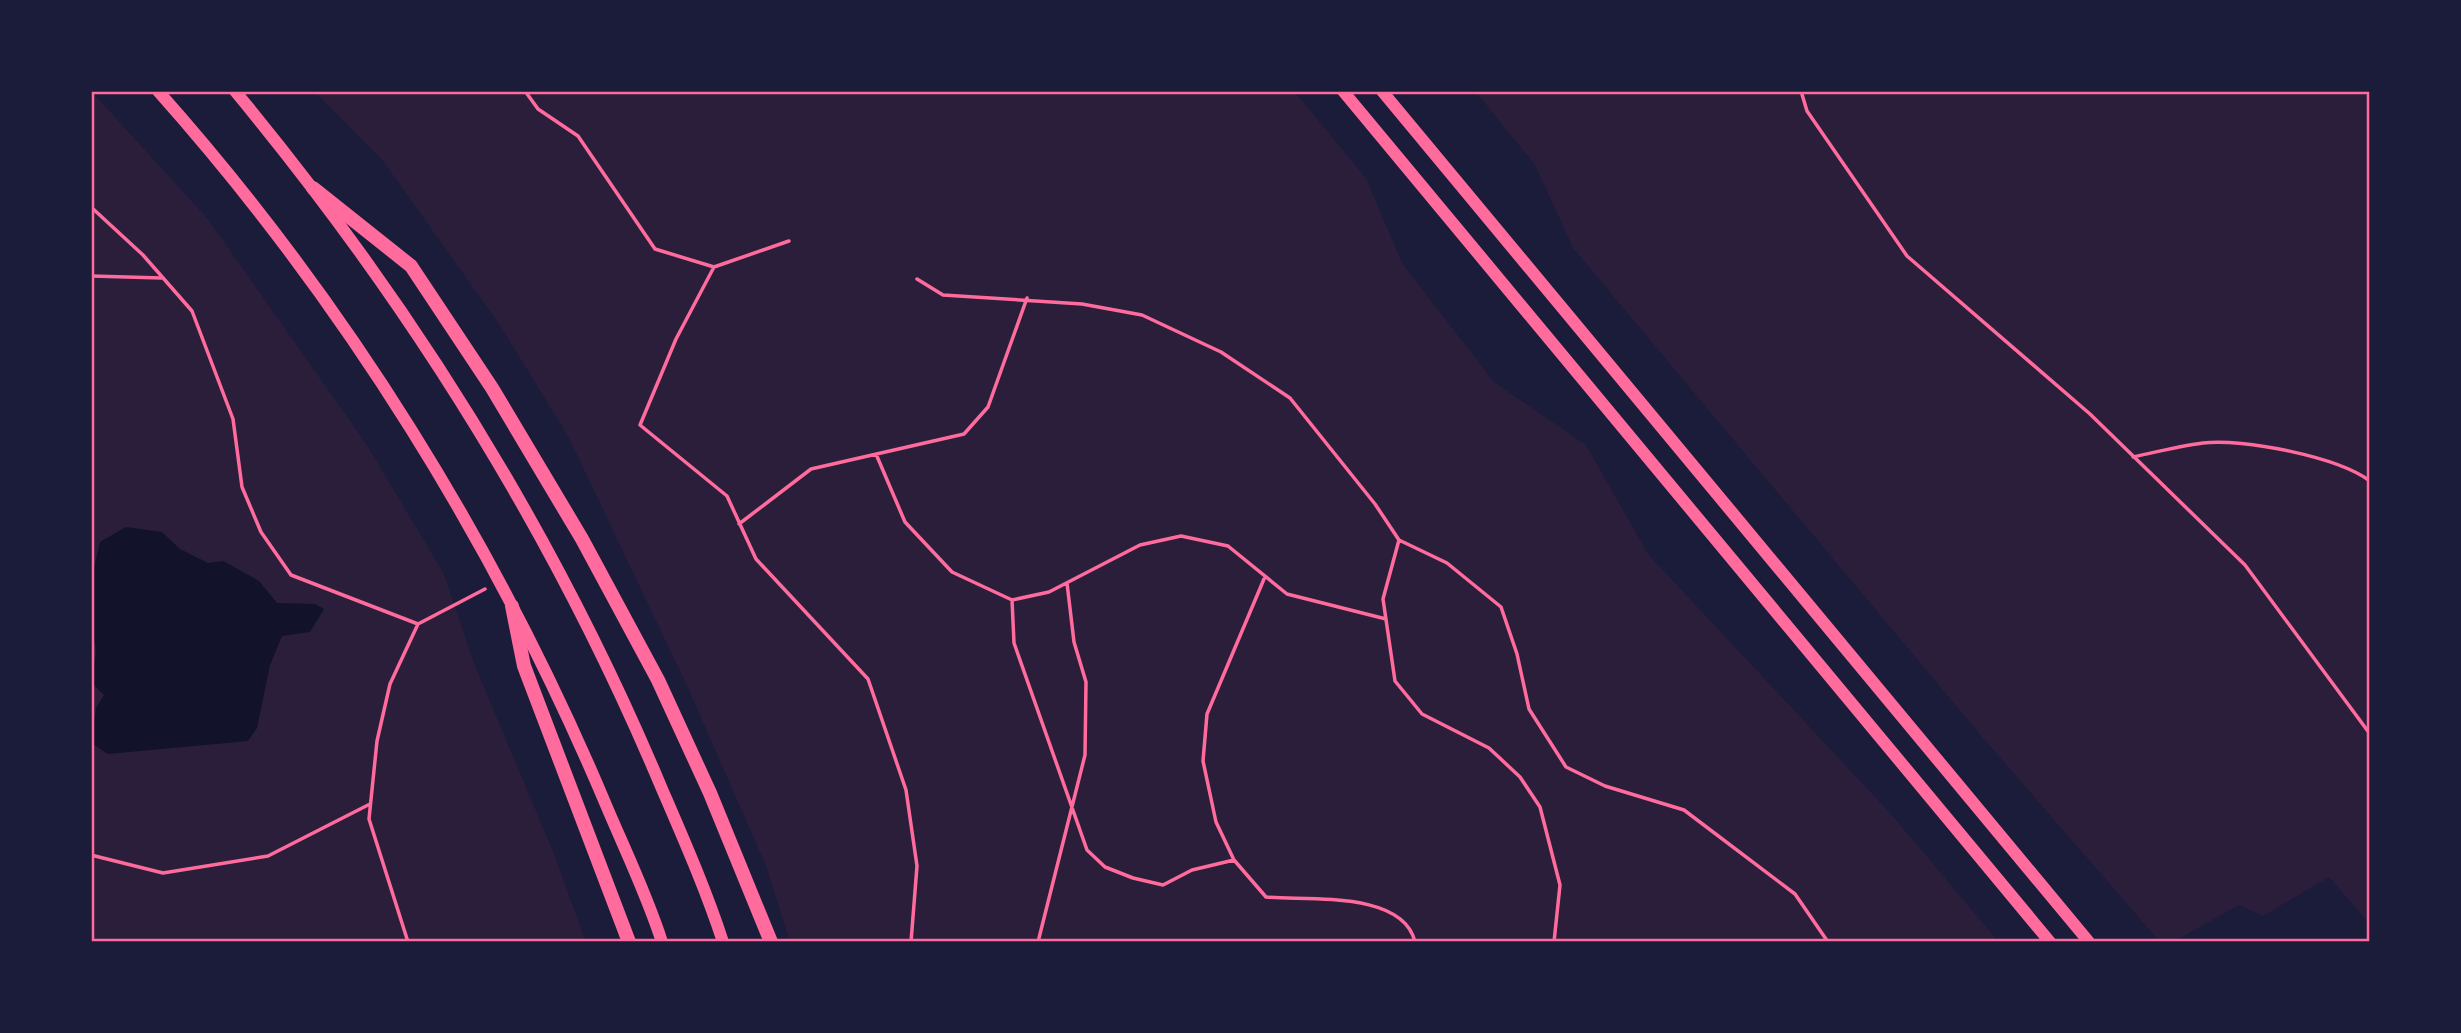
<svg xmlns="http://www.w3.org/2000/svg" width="2461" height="1033" viewBox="0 0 2461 1033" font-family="Barlow,sans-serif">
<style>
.green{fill:#2a1e3b}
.water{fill:#12122b}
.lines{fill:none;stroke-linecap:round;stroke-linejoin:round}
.path{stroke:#ff6b9d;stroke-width:3.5}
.secondary{stroke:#ff6b9d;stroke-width:12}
.trunk{stroke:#ff6b9d;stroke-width:14}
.neatline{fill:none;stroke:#ff6b9d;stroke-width:2.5}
</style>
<rect width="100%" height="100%" fill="#1b1b3a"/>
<!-- green -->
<path class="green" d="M 91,91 L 208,219 L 367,445 L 443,572 L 474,663 L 554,854 L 586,942 L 91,942 Z
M 314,91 L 1294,91 L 1366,178 L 1402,263 L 1494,382 L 1586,445 L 1648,554 L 1891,814 L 1999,942 L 790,942 L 766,866 L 688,688 L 568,436 L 499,324 L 383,161 Z
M 1475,91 L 2370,91 L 2370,924 L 2329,877 L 2263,916 L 2239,905 L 2173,942 L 2160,942 L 1983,738 L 1573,248 L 1535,165 Z"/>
<!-- water -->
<path class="water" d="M 126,527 L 162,532 L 180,549 L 208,563 L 223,561 L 259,581 L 277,603 L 315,604 L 324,609 L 310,632 L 282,636 L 270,665 L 257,728 L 248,741 L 108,754 L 91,743 L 96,708 L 104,695 L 91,682 C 91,666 102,650 91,636 L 91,581 L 100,542 Z"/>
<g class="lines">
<!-- path -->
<path class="path" d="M 525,91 L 538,109 L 578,136 L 655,249 L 714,267
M 1801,91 L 1807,111 L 1907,256 L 2090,414 L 2245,565 L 2370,734
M 91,207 L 143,255 L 192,311 L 233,419 L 242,487 L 261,532 L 291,575 L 418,624 L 485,589
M 789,241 L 714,267 L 676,339 L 640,425 L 727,496 L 756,559 L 868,679 L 906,790 L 917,866 L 911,942
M 91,276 L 162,278
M 917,279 L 943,295 L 1082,304 L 1142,315 L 1221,352 L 1290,398 L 1375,504 L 1399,540 L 1447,563 L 1501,607 L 1517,654 L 1529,709 L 1566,767 L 1605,786 L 1684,810 L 1795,894 L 1828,942
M 876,454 L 905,522 L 952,572 L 1012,600 L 1049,592 L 1140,545 L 1181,536 L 1228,546 L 1287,594 L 1386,619
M 2133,457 C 2156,452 2180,446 2203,443 C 2243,438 2338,457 2370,481
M 739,524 L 811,469 L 964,434 L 988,407 L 1027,298
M 1399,540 L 1383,599 L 1395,681 L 1422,714 L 1489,748 L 1520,777 L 1540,807 L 1560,885 L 1554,942
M 1264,579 L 1207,714 L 1203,761 L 1216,822 L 1234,860 L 1266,897 C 1306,901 1403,890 1415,942
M 1012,600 L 1014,643 L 1087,850 L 1105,867 L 1133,878 L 1163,885 L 1192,870 L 1234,860
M 91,855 L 163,873 L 268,856 L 370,804
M 408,942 L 369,819 L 377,741 L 390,684 L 418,624
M 1038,942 L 1085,755 L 1086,682 L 1074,642 L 1067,583"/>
<!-- secondary -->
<path class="secondary" d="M 158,91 C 345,301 497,546 606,805 C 625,850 647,895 662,942
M 235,91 C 410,302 556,536 662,789 C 684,840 706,890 723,942
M 1343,91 L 2050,942
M 1382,91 L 2089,942"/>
<!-- trunk -->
<path class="trunk" d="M 313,188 L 411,266 L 492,388 L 582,539 L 658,680 L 710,793 L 771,942
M 512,606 L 524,666 L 629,942"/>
</g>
<!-- border -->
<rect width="2461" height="1033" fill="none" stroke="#1b1b3a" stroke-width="186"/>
<rect x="93" y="93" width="2275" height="847" class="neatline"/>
</svg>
